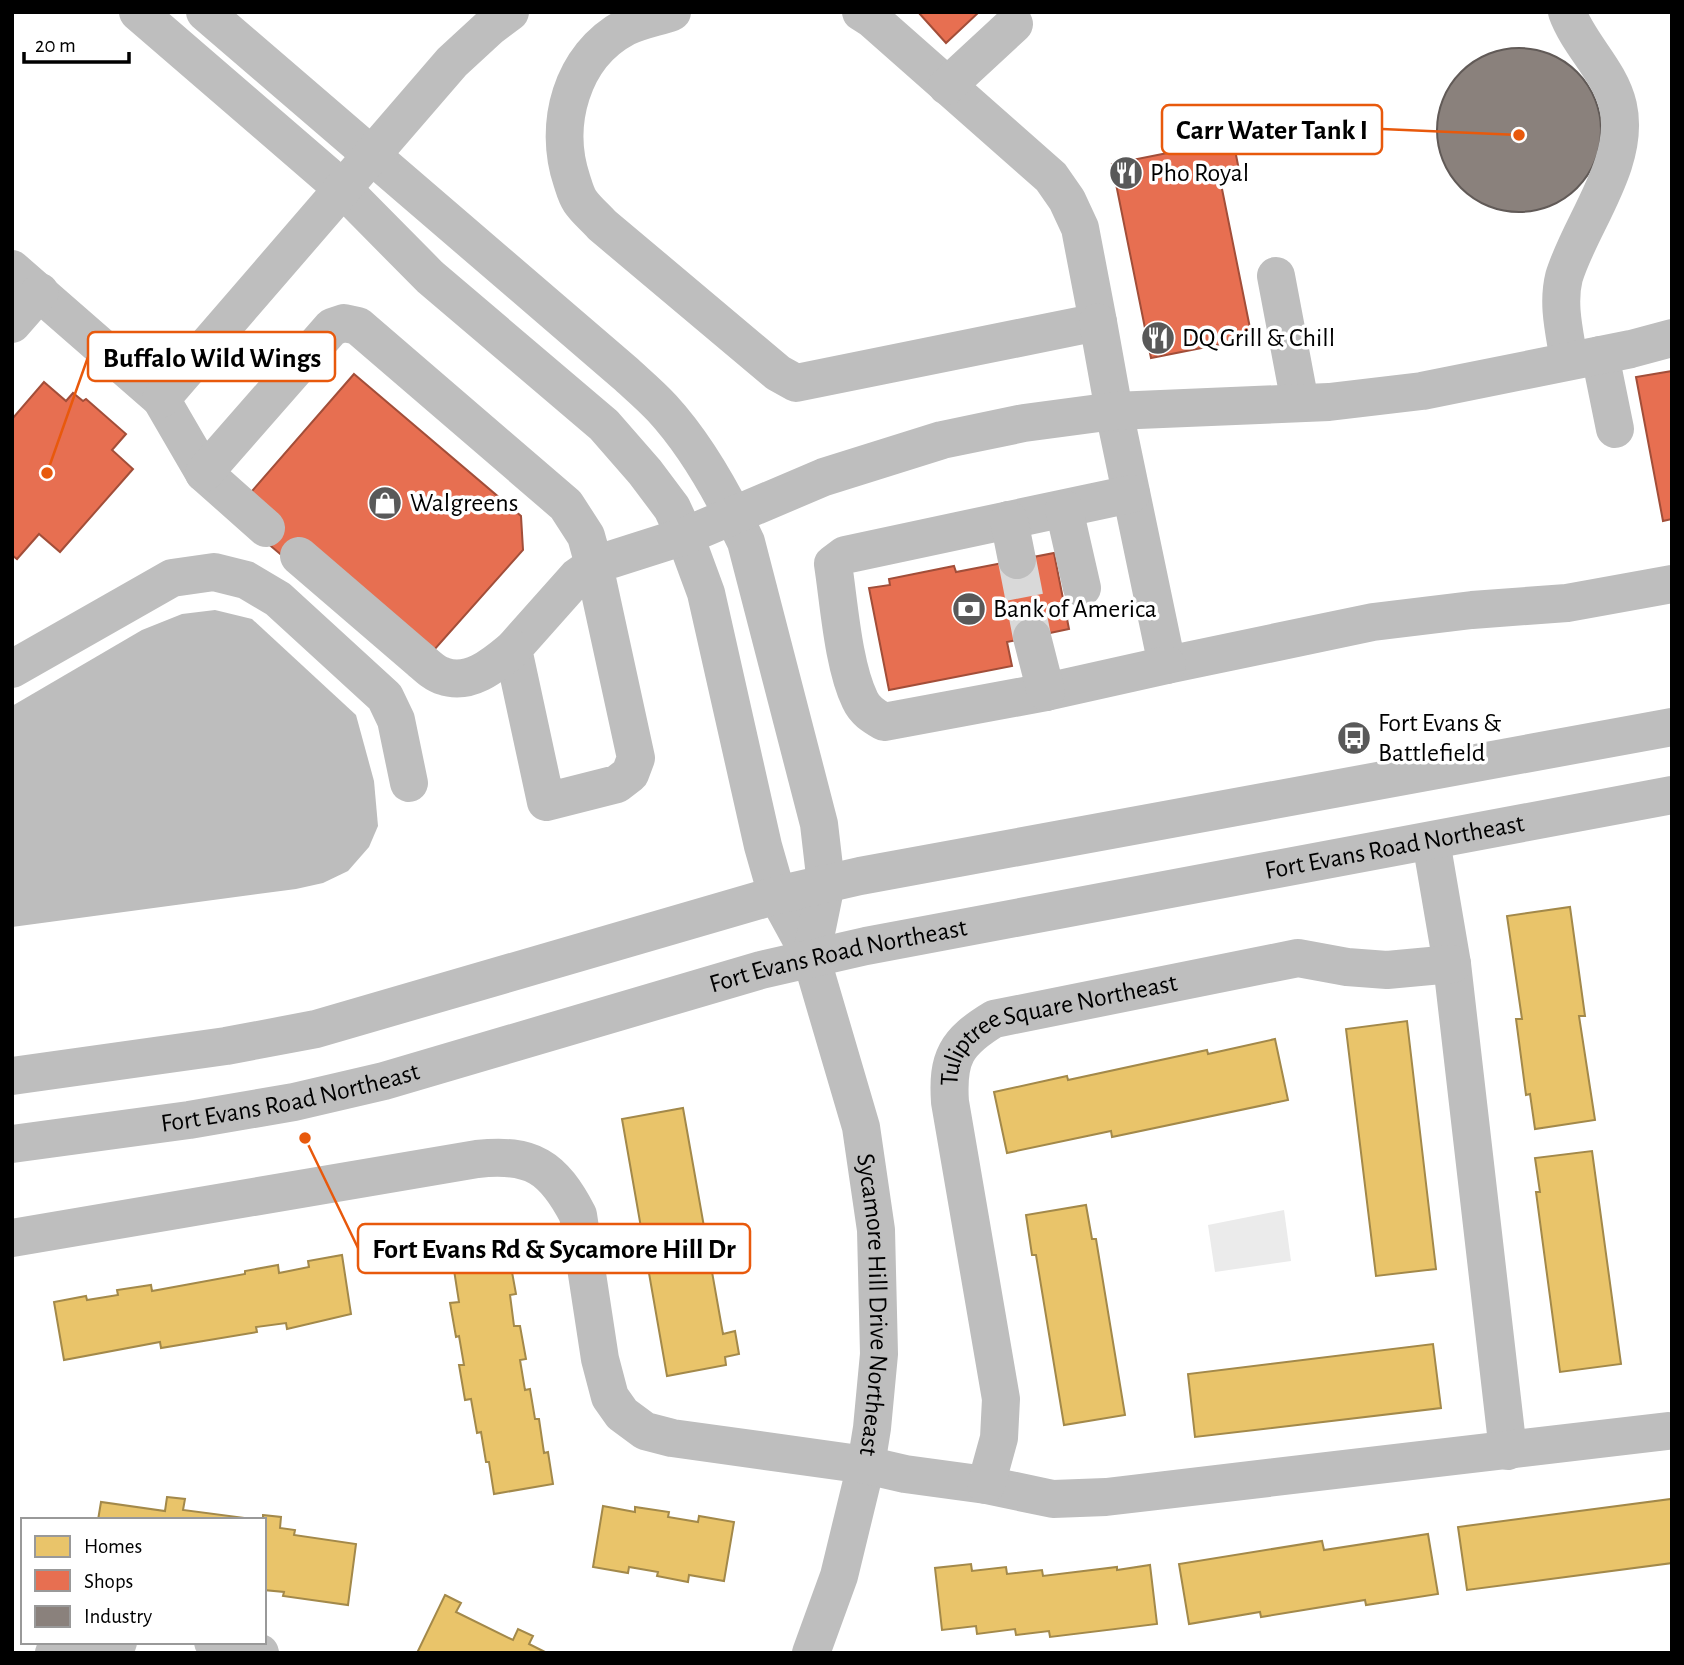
<svg xmlns="http://www.w3.org/2000/svg" width="1684" height="1665" viewBox="0 0 1684 1665" font-family="'Alegreya Sans',sans-serif">
<style>
.green{fill:#ebebeb}
.water{fill:#bdbdbd}
.homes{fill:#e9c46a;stroke:#a3894a;stroke-width:2}
.shops{fill:#e76f51;stroke:#a24e39;stroke-width:2}
.industry{fill:#8a817c;stroke:#615a57;stroke-width:2}
.lines{fill:none;stroke-linecap:round;stroke-linejoin:round}
.minor-tunnel{stroke:#d9d9d9;stroke-width:38;stroke-dasharray:38 19;stroke-linecap:butt}
.minor{stroke:#bebebe;stroke-width:38}
.major{stroke:#bebebe;stroke-width:38}
.labels{text-anchor:middle;dominant-baseline:central;stroke-width:7;stroke-linejoin:round;paint-order:stroke}
.poi-label{font-size:26px;fill:#000;stroke:#fff;text-anchor:start}
.street-label{font-size:26px;fill:#000;stroke:#fff}
.leader{fill:none;stroke:#e8590c;stroke-width:2.5}
.callout-dot{fill:#e8590c;stroke:#fff;stroke-width:2.5}
.callout{fill:#fff;stroke:#e8590c;stroke-width:2.5}
.callout-label{font-size:28px;text-anchor:middle;font-weight:bold;fill:#000}
</style>
<rect width="100%" height="100%" fill="#fff"/>
<!-- green -->
<path class="green" d="M 1284,1210 L 1291,1261 L 1215,1272 L 1208,1225 Z"/>
<!-- water -->
<path class="water" d="M 215,610 L 252,619 L 356,715 L 374,781 L 378,826 L 369,847 L 348,871 L 323,883 L 296,889 L 12,927 L 12,706 L 142,630 L 182,614 Z"/>
<!-- homes -->
<path class="homes" d="M 1570,907 L 1585,1016 L 1579,1016 L 1595,1120 L 1535,1129 L 1530,1094 L 1526,1095 L 1516,1019 L 1522,1019 L 1507,916 Z
M 1407,1021 L 1436,1269 L 1376,1276 L 1346,1029 Z
M 1275,1039 L 1288,1100 L 1112,1137 L 1111,1131 L 1007,1153 L 994,1092 L 1067,1076 L 1068,1080 L 1207,1050 L 1208,1054 Z
M 683,1108 L 723,1334 L 735,1331 L 739,1354 L 725,1357 L 726,1365 L 667,1376 L 622,1119 Z
M 1592,1151 L 1621,1364 L 1560,1372 L 1536,1192 L 1540,1192 L 1535,1158 Z
M 1086,1205 L 1092,1239 L 1096,1239 L 1125,1415 L 1064,1425 L 1036,1255 L 1032,1255 L 1026,1215 Z
M 499,1230 L 504,1261 L 510,1261 L 516,1294 L 510,1295 L 514,1326 L 520,1326 L 526,1359 L 520,1360 L 525,1390 L 530,1389 L 535,1419 L 539,1419 L 544,1453 L 548,1452 L 553,1484 L 494,1494 L 489,1462 L 486,1462 L 481,1432 L 477,1433 L 471,1399 L 465,1400 L 459,1365 L 464,1365 L 459,1336 L 456,1337 L 450,1303 L 459,1302 L 454,1270 L 445,1272 L 439,1239 Z
M 342,1255 L 351,1314 L 287,1329 L 286,1323 L 256,1327 L 257,1332 L 161,1348 L 160,1342 L 64,1360 L 54,1302 L 86,1296 L 87,1300 L 118,1295 L 117,1290 L 151,1285 L 152,1291 L 245,1274 L 245,1271 L 278,1265 L 279,1273 L 309,1267 L 308,1261 Z
M 1433,1344 L 1441,1408 L 1195,1437 L 1188,1374 Z
M 167,1497 L 185,1499 L 183,1510 L 259,1520 L 98,1520 L 101,1502 L 165,1511 Z
M 1671,1499 L 1672,1563 L 1467,1590 L 1458,1527 Z
M 603,1506 L 635,1512 L 635,1507 L 669,1512 L 668,1517 L 698,1522 L 699,1516 L 734,1522 L 724,1581 L 689,1575 L 688,1582 L 657,1576 L 658,1572 L 629,1567 L 628,1573 L 593,1567 Z
M 263,1515 L 281,1517 L 280,1528 L 295,1530 L 294,1535 L 356,1544 L 348,1605 L 283,1596 L 284,1592 L 264,1590 Z
M 1428,1534 L 1438,1594 L 1366,1605 L 1365,1600 L 1261,1617 L 1260,1612 L 1189,1624 L 1179,1564 L 1322,1541 L 1324,1550 Z
M 971,1564 L 972,1571 L 1006,1567 L 1007,1574 L 1042,1570 L 1043,1576 L 1117,1567 L 1117,1570 L 1150,1565 L 1157,1624 L 1050,1637 L 1049,1631 L 1016,1635 L 1015,1629 L 977,1634 L 976,1626 L 942,1630 L 935,1568 Z
M 445,1595 L 461,1603 L 456,1612 L 513,1640 L 518,1629 L 533,1636 L 529,1644 L 547,1653 L 417,1653 Z"/>
<!-- shops -->
<path class="shops" d="M 918,12 L 979,12 L 946,43 Z
M 1233,140 L 1240,175 L 1220,179 L 1252,338 L 1151,358 L 1112,164 Z
M 1672,371 L 1672,519 L 1663,521 L 1636,377 Z
M 354,374 L 521,516 L 523,550 L 434,650 L 292,564 L 259,536 L 252,491 Z
M 44,382 L 66,401 L 73,393 L 83,401 L 86,399 L 126,434 L 112,450 L 133,469 L 60,552 L 39,534 L 17,559 L 12,555 L 12,419 Z
M 1054,553 L 1069,629 L 1007,642 L 1012,666 L 889,690 L 869,588 L 890,585 L 889,579 L 954,566 L 956,572 Z"/>
<!-- industry -->
<path class="industry" d="M1437 130a82 82 0 1 1 164 0a82 82 0 1 1-164 0Z"/>
<g class="lines">
<!-- minor-tunnel -->
<path class="minor-tunnel" d="M 1017,560 L 1032,637"/>
<!-- minor -->
<g class="minor">
<path id="s1" d="M 138,12 L 343,189 L 430,277 L 604,425 L 645,472 L 672,508 L 685,536 L 706,593 L 763,846 L 777,895 L 811,957 L 861,1127 L 876,1230 L 879,1354 L 872,1428 L 866,1465 L 839,1576 L 811,1653"/>
<path d="M 205,12 L 626,374 C 638,385 651,396 662,408 C 697,446 724,495 746,542 L 819,824 L 826,884 L 811,957"/>
<path d="M 672,12 C 658,17 640,20 626,27 C 571,56 553,125 572,181 C 574,187 576,195 580,201 C 586,210 595,217 602,225 L 778,373 L 796,383 L 1098,322 L 1080,228 L 1067,200 L 1051,177 L 872,19 L 861,12"/>
<path d="M 1567,12 C 1579,45 1610,71 1618,106 C 1631,163 1580,224 1564,277 C 1557,305 1565,334 1569,361"/>
<path d="M 947,86 L 1014,24"/>
<path d="M 12,269 L 161,399 L 204,473 L 266,528"/>
<path d="M 1276,276 L 1300,403"/>
<path d="M 1098,322 L 1114,411 L 1167,665 L 1373,622 L 1472,610 L 1567,603 L 1672,584"/>
<path d="M 12,324 L 40,292"/>
<path d="M 1600,355 L 1615,429"/>
<path d="M 161,399 L 452,62 L 490,27 L 510,12"/>
<path d="M 204,473 L 332,327 L 344,323 L 358,326 L 566,505 L 586,536 L 594,565 L 636,758 L 630,774 L 617,784 L 546,802 L 513,649 L 577,577 L 594,565 L 685,536 L 824,477 L 942,440 L 1024,423 L 1114,411 L 1329,402 L 1422,391 L 1631,349 L 1672,338"/>
<path d="M 1131,494 L 845,555 L 833,564 C 839,603 843,665 860,700 C 865,711 874,716 884,722 L 1046,692 L 1167,665"/>
<path d="M 1064,509 L 1082,588"/>
<path d="M 1009,520 L 1017,560"/>
<path d="M 299,556 L 420,660 C 427,666 435,674 443,676 C 470,686 495,664 513,649"/>
<path d="M 1032,637 L 1046,692"/>
<path d="M 12,669 L 172,578 L 214,572 L 246,580 L 278,599 L 385,697 L 396,720 L 409,783"/>
<path d="M 1431,841 L 1452,964 L 1508,1451"/>
<path d="M 12,1238 L 477,1159 C 532,1153 553,1167 578,1215 L 600,1359 L 610,1397 L 622,1414 L 645,1431 L 672,1438 L 866,1465 L 905,1474 L 986,1485 L 1053,1499 L 1106,1497 L 1668,1431"/>
<path id="s2" d="M 986,1485 L 999,1438 L 1001,1399 L 950,1102 C 947,1058 956,1042 994,1019 L 1298,958 L 1347,967 L 1387,970 L 1452,964"/>
<path d="M 213,1642 L 260,1653"/>
<path d="M 54,1653 L 118,1642"/>
</g>
<!-- major -->
<g class="major">
<path d="M 12,1076 L 226,1046 L 316,1029 L 777,895 L 860,876 L 1672,727"/>
<path id="s3" d="M 12,1144 L 189,1120 L 294,1102 L 384,1081 L 761,970 L 866,946 L 1672,795"/>
</g>
</g>
<!-- icons -->
<defs>
<g id="restaurant-disc" transform="scale(1.75)"><circle r="9.5" fill="#595959" stroke="#fff"/><path d="M-5-6h1v4h1v-4h1v4h1v-4h1v5L-1.5 .5V6h-2V.5L-5-1ZM5-6V6H3V1.5H1.5Q1.5-4 5-6Z" fill="#fff"/></g>
<g id="shop-disc" transform="scale(1.75)"><circle r="9.5" fill="#595959" stroke="#fff"/><path d="M-5-2.5h2.3a2.7 3.5 0 0 1 5.4 0H5L5.5 6h-11ZM-1.5-2.5h3a1.5 2.3 0 0 0-3 0Z" fill="#fff"/></g>
<g id="bank-disc" transform="scale(1.75)"><circle r="9.5" fill="#595959" stroke="#fff"/><path d="M-6-4H6V4H-6ZM0-2.3a2.3 2.3 0 1 0 0 4.6a2.3 2.3 0 1 0 0-4.6Z" fill="#fff"/></g>
<g id="bus-disc" transform="scale(1.75)"><circle r="9.5" fill="#595959" stroke="#fff"/><path d="M-5-6H5V4H4V6H2V4H-2V6H-4V4H-5ZM-3.5-4V0h7V-4ZM-3.5 1.2v1.5H-2V1.2ZM2 1.2v1.5H3.5V1.2Z" fill="#fff"/></g>
</defs>
<g fill-rule="evenodd">
<use href="#restaurant-disc" x="1126" y="173"/>
<use href="#restaurant-disc" x="1158" y="338"/>
<use href="#shop-disc" x="385" y="503"/>
<use href="#bank-disc" x="969" y="609"/>
<use href="#bus-disc" x="1354" y="738"/>
</g>
<g class="labels">
<!-- poi labels -->
<g class="poi-label">
<text x="1150" y="173">Pho Royal</text>
<text x="1182" y="338">DQ Grill &amp; Chill</text>
<text x="410" y="503">Walgreens</text>
<text x="993" y="609">Bank of America</text>
<text x="1378" y="723">Fort Evans &amp;<tspan x="1378" dy="30">Battlefield</tspan></text>
</g>
<!-- street labels -->
<g class="street-label">
<text stroke="none"><textPath href="#s3" startOffset="1416">Fort Evans Road Northeast</textPath></text>
<text stroke="none"><textPath href="#s3" startOffset="849">Fort Evans Road Northeast</textPath></text>
<text stroke="none"><textPath href="#s2" startOffset="541">Tuliptree Square Northeast</textPath></text>
<text stroke="none"><textPath href="#s3" startOffset="282">Fort Evans Road Northeast</textPath></text>
<text stroke="none"><textPath href="#s1" startOffset="1559">Sycamore Hill Drive Northeast</textPath></text>
</g>
</g>
<!-- callouts -->
<path class="leader" d="M1519 135L1382 129M47 473L88 357M305 1138L358 1248"/>
<g class="callout-dot">
<circle cx="1519" cy="135" r="7"/>
<circle cx="47" cy="473" r="7"/>
<circle cx="305" cy="1138" r="7"/>
</g>
<g class="callout">
<rect x="1162" y="105" width="220" height="49" rx="7"/>
<rect x="88" y="332" width="247" height="49" rx="7"/>
<rect x="358" y="1224" width="392" height="49" rx="7"/>
</g>
<g class="callout-label">
<text x="1272" y="139">Carr Water Tank I</text>
<text x="212" y="367">Buffalo Wild Wings</text>
<text x="554" y="1258">Fort Evans Rd &amp; Sycamore Hill Dr</text>
</g>
<!-- border -->
<rect width="1684" height="1665" fill="none" stroke="#000000" stroke-width="28"/>
<!-- legend -->
<rect x="21" y="1518" width="245" height="126" fill="#ffffff" stroke="#999999" stroke-width="2"/>
<rect x="35" y="1536" width="35" height="21" fill="#e9c46a" stroke="#999999" stroke-width="2"/>
<text x="84" y="1553" font-size="21" fill="#000000">Homes</text>
<rect x="35" y="1570" width="35" height="21" fill="#e76f51" stroke="#999999" stroke-width="2"/>
<text x="84" y="1588" font-size="21" fill="#000000">Shops</text>
<rect x="35" y="1606" width="35" height="21" fill="#8a817c" stroke="#999999" stroke-width="2"/>
<text x="84" y="1623" font-size="21" fill="#000000">Industry</text>
<!-- scale -->
<path d="M24 52v10h105v-10" fill="none" stroke="#000000" stroke-width="3.5"/>
<text x="35" y="52" font-size="21" fill="#000000" stroke="#ffffff" stroke-width="5" paint-order="stroke">20 m</text>
</svg>
